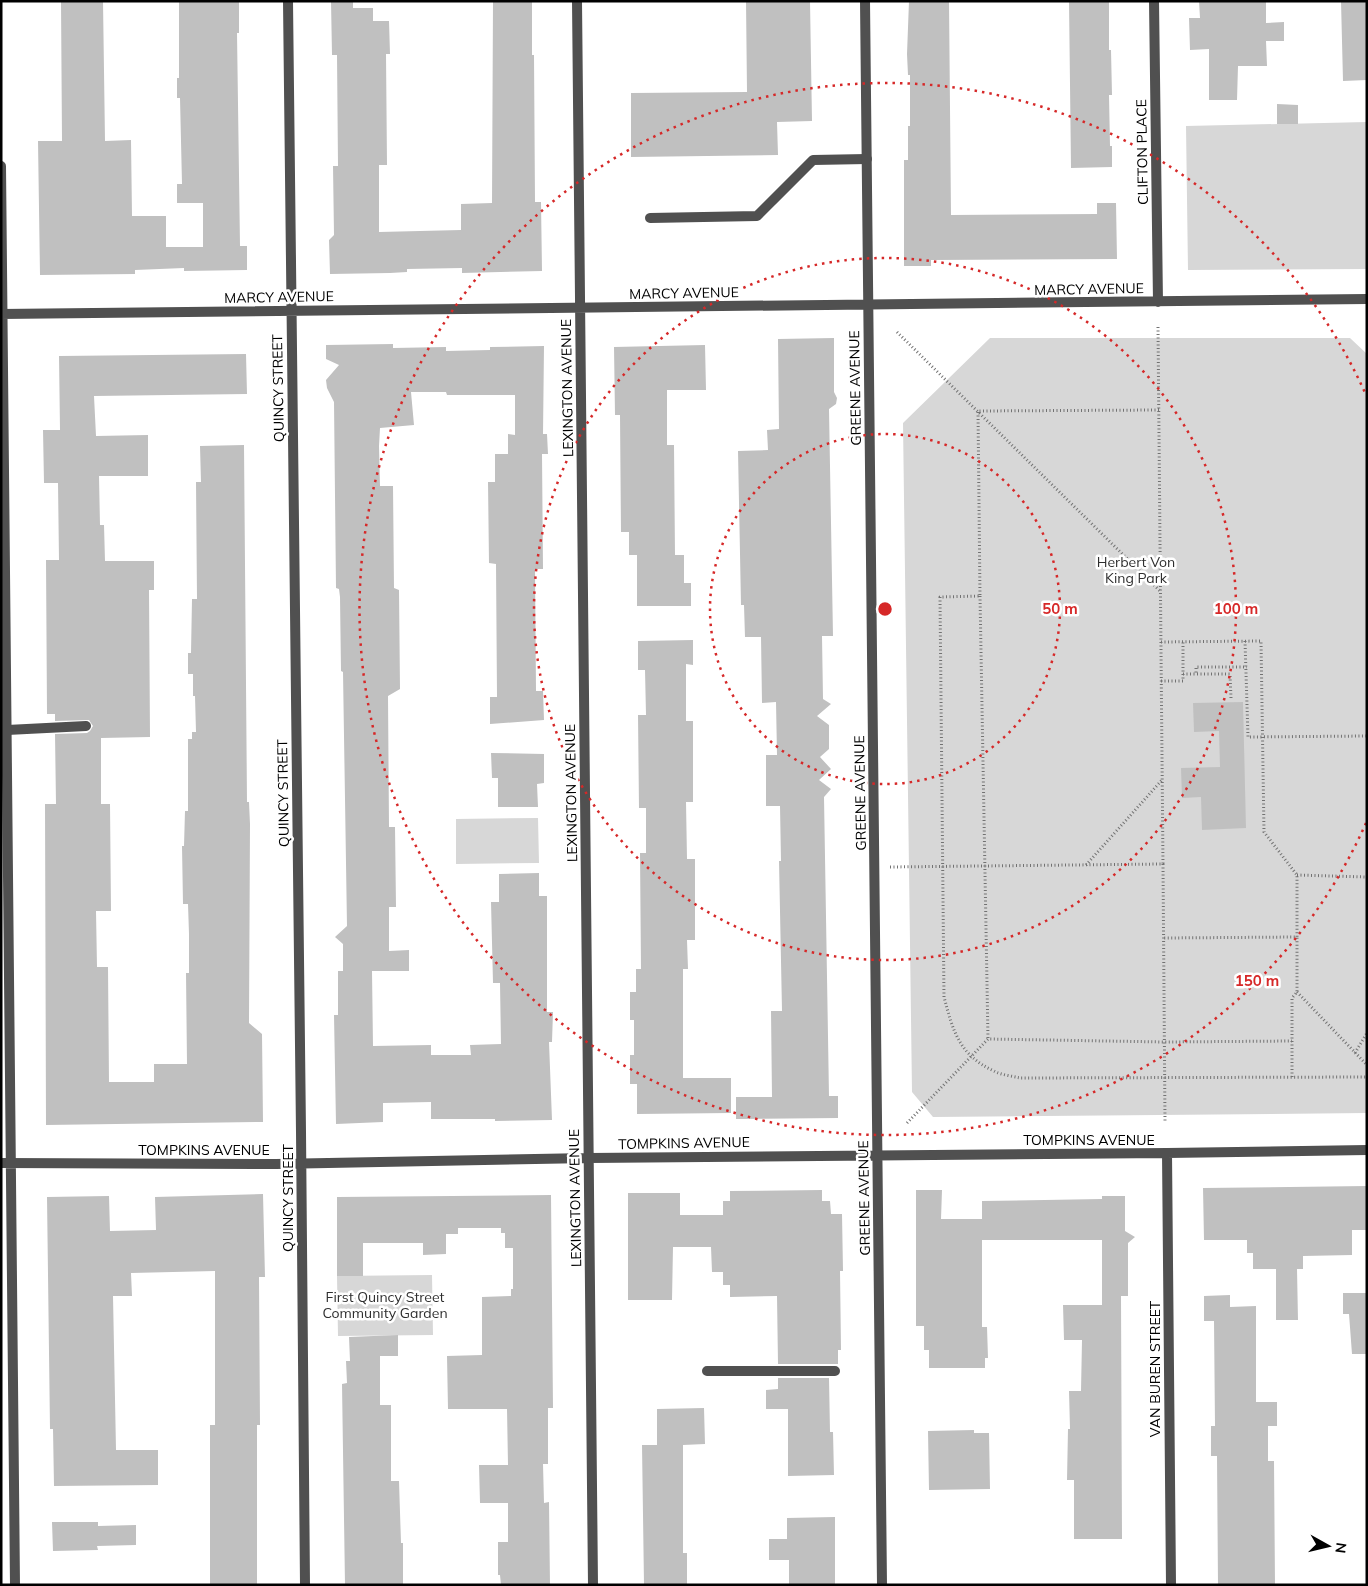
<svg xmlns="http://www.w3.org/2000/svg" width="1368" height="1586" viewBox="0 0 1368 1586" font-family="Mulish,sans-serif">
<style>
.green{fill:#d7d7d7}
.building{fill:#c0c0c0}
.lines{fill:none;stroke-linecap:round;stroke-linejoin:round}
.path{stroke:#727272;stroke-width:3;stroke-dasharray:1 2.5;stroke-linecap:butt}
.lane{stroke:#505050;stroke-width:10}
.street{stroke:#505050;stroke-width:10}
.ring{fill:none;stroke:#d62828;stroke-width:2.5;stroke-dasharray:2.5 5}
.labels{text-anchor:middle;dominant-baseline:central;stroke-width:5;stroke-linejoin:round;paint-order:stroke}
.street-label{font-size:14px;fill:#000;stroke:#fff}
.park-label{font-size:14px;fill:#2e2e2e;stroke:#fff}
.centre{fill:#d62828;stroke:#fff;stroke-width:2.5}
.ring-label{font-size:15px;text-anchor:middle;font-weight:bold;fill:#d62828;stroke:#fff;stroke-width:5;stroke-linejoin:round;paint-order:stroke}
</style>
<rect width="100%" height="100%" fill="#fff"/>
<!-- green -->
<path class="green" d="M 1367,122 L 1367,269 L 1188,270 L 1186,126 Z
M 990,338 L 1350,338 L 1367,354 L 1367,1113 L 933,1117 L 912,1092 L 903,423 Z
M 538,818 L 539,863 L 456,864 L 456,819 Z
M 432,1275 L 433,1335 L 338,1336 L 337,1276 Z"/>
<!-- building -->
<path class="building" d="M 61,1 L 103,1 L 105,141 L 131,140 L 132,216 L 166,216 L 166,247 L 203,247 L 203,203 L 177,203 L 177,184 L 182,184 L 180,98 L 177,98 L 177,78 L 179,78 L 179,1 L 239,1 L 239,33 L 237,33 L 240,246 L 247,246 L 247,270 L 184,271 L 184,268 L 135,270 L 135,274 L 40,275 L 38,141 L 62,141 Z
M 331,1 L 353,1 L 353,8 L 373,8 L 373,21 L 389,21 L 390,54 L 386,54 L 387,165 L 379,165 L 379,232 L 461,230 L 461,204 L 492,203 L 493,1 L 532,1 L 532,55 L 534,55 L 535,202 L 541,202 L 542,271 L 462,273 L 462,268 L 407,269 L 407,272 L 390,273 L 330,274 L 329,240 L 334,235 L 333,166 L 338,166 L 337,55 L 332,55 Z
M 746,1 L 810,1 L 812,121 L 777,122 L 778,155 L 631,157 L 631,93 L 747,92 Z
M 909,1 L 949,1 L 951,215 L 1097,214 L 1097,203 L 1116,203 L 1117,259 L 931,260 L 931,266 L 904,266 L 904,160 L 908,160 L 908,126 L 910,126 L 910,75 L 908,75 L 907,54 Z
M 1069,1 L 1109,1 L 1109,50 L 1111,50 L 1112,95 L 1109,95 L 1110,146 L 1112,146 L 1112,167 L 1071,168 Z
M 1199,1 L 1266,1 L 1266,23 L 1284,22 L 1284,41 L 1266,41 L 1267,66 L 1238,66 L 1237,100 L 1209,100 L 1209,49 L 1190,50 L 1189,18 L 1200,18 Z
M 1341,1 L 1367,1 L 1367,80 L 1343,81 Z
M 1277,104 L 1298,105 L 1298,124 L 1277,124 Z
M 834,338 L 834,392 L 837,398 L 836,404 L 829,409 L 833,636 L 822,636 L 823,699 L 831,704 L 817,716 L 829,725 L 829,749 L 820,757 L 831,769 L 819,780 L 831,789 L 824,797 L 829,1096 L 838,1096 L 838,1118 L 736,1119 L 736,1097 L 772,1097 L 771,1011 L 782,1011 L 779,861 L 781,861 L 780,806 L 766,806 L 766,755 L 777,755 L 776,702 L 762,703 L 761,637 L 745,637 L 744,605 L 741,605 L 738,451 L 768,450 L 767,430 L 779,429 L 778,339 Z
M 393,344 L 393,348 L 446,347 L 446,351 L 490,350 L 490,347 L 544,346 L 543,434 L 547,434 L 548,454 L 542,454 L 543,569 L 535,569 L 536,691 L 543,691 L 544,720 L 490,724 L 490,697 L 497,697 L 496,564 L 489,563 L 488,482 L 495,482 L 495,454 L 508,454 L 508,434 L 515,435 L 515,395 L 447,395 L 446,392 L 411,392 L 414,425 L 380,428 L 379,446 L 380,486 L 393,486 L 394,588 L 399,590 L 400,689 L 388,696 L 389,827 L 395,827 L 396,907 L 389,907 L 389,951 L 409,950 L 409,971 L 372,971 L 373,1046 L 431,1045 L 431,1055 L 471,1055 L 470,1045 L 501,1044 L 500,983 L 493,983 L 491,902 L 499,902 L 499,874 L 539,873 L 539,896 L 547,896 L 547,1012 L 553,1012 L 552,1042 L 549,1042 L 552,1120 L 495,1121 L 495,1119 L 431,1119 L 431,1102 L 383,1103 L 383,1122 L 336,1124 L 334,1015 L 338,1015 L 338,971 L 343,971 L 343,944 L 335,937 L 347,926 L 343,672 L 341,671 L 340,597 L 339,589 L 336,588 L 334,402 L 327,388 L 326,380 L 339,365 L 326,359 L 326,345 Z
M 705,345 L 706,390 L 667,390 L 667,445 L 674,445 L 675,555 L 684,555 L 684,583 L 691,583 L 691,606 L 637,606 L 637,555 L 629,555 L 629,532 L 621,532 L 620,415 L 615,415 L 614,347 Z
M 246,354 L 247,394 L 94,396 L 96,436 L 148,435 L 148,476 L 99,476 L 100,525 L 104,525 L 105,561 L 154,561 L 154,590 L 149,590 L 150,737 L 101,738 L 101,804 L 110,804 L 111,911 L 96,911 L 97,967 L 108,967 L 109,1082 L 154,1082 L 154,1064 L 187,1064 L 186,973 L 189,973 L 189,934 L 188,904 L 183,904 L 182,846 L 184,846 L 185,811 L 188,811 L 188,739 L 192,739 L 192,732 L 196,732 L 195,696 L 193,696 L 193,674 L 188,674 L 188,653 L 191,653 L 192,599 L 197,599 L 196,482 L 201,482 L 200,446 L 244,445 L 247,802 L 249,802 L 250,824 L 249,1023 L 262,1034 L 263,1122 L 46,1125 L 45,804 L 56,804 L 55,734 L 87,733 L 90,731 L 93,726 L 89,720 L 55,721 L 55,714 L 47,714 L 46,560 L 59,560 L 58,483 L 44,483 L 43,430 L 60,430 L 59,356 Z
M 693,640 L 693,665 L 686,664 L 686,721 L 693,721 L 693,802 L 686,802 L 687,859 L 695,859 L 695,940 L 687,940 L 688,969 L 683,969 L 683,1078 L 731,1078 L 731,1113 L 637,1114 L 637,1084 L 630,1084 L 630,1055 L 634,1055 L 634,1020 L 630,1020 L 630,992 L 636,992 L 636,969 L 641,969 L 640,853 L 646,853 L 646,808 L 639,808 L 638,715 L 646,715 L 645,670 L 638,670 L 638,641 Z
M 1243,702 L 1246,828 L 1202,830 L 1201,797 L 1182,798 L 1181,768 L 1220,767 L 1219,731 L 1194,732 L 1193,703 Z
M 491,753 L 544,754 L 544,783 L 537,784 L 538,807 L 498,807 L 498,778 L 492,778 Z
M 1367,1186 L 1367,1230 L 1352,1230 L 1352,1255 L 1303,1256 L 1303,1269 L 1297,1269 L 1298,1320 L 1276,1320 L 1276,1269 L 1253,1269 L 1253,1253 L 1247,1253 L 1247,1240 L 1204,1240 L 1203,1188 Z
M 822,1190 L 822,1201 L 830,1201 L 831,1214 L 842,1214 L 843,1271 L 840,1271 L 841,1350 L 838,1350 L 838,1364 L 778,1364 L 777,1296 L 730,1297 L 730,1285 L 723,1285 L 723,1272 L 712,1272 L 711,1247 L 673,1247 L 672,1300 L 628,1300 L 628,1193 L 680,1193 L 680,1215 L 723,1215 L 723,1201 L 730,1201 L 730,1191 Z
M 916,1190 L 942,1190 L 941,1219 L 982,1219 L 982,1201 L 1102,1199 L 1102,1196 L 1125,1196 L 1125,1231 L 1135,1237 L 1128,1243 L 1128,1296 L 1121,1296 L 1122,1539 L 1074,1539 L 1074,1480 L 1067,1480 L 1068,1429 L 1070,1429 L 1069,1391 L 1081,1391 L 1082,1340 L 1064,1340 L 1063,1305 L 1102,1305 L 1102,1240 L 982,1240 L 982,1327 L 987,1327 L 988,1358 L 985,1358 L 985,1368 L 929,1368 L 929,1350 L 924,1350 L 924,1326 L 916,1326 Z
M 263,1194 L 265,1277 L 259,1277 L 260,1425 L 257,1425 L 257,1585 L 210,1585 L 210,1425 L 215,1425 L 215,1271 L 131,1273 L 132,1296 L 113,1296 L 116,1450 L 158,1450 L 158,1485 L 54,1486 L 53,1429 L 50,1429 L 47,1197 L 109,1196 L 110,1231 L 156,1230 L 155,1197 Z
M 551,1195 L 553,1408 L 548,1408 L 548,1464 L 543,1464 L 544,1503 L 549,1502 L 550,1585 L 501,1585 L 500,1575 L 498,1575 L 498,1542 L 508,1542 L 508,1503 L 480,1503 L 479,1465 L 508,1465 L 507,1409 L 448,1409 L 447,1356 L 482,1355 L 482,1297 L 511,1296 L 511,1289 L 513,1289 L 513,1248 L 505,1248 L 505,1233 L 501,1233 L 501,1228 L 458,1228 L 458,1234 L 446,1234 L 446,1254 L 423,1255 L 423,1243 L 363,1243 L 363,1276 L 337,1276 L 337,1197 Z
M 1343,1293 L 1367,1293 L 1367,1354 L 1352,1354 L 1349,1314 L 1343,1314 Z
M 1230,1295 L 1230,1307 L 1256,1306 L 1256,1402 L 1277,1402 L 1277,1426 L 1268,1426 L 1268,1461 L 1274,1461 L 1275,1585 L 1218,1585 L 1217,1456 L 1211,1456 L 1211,1426 L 1215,1426 L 1214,1321 L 1204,1321 L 1204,1296 Z
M 398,1335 L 398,1356 L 380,1356 L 380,1405 L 391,1405 L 391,1481 L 399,1481 L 401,1543 L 403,1543 L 403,1585 L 345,1585 L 342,1384 L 347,1383 L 346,1361 L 350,1361 L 349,1337 Z
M 778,1378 L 829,1378 L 830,1432 L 833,1432 L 834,1475 L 788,1476 L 788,1409 L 766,1409 L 766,1390 L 778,1389 Z
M 704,1408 L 705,1444 L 683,1445 L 683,1553 L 687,1553 L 687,1585 L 644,1585 L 642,1445 L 657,1445 L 657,1409 Z
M 974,1430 L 974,1433 L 989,1433 L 990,1489 L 929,1490 L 928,1431 Z
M 835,1517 L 835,1585 L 789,1585 L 789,1560 L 769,1560 L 769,1539 L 787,1539 L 787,1518 Z
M 52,1522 L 98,1522 L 98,1526 L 136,1525 L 136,1545 L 97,1546 L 98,1550 L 53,1551 Z"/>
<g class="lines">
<!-- path -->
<path class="path" d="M 1158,327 L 1163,864
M 897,332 L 1160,591
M 1159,410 L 978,411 L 980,596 L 940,597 L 944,997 C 953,1031 959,1055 994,1071 C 1001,1075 1012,1076 1020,1078 L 1367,1077
M 980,596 L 988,1039
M 1245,641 L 1248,737 L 1367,736
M 1161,642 L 1261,641 L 1264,832 L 1297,875 L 1297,937 L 1163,938
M 1183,674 L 1196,674
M 1161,681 L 1183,681 L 1183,642
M 1231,698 L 1230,674 L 1196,674 L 1196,667 L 1247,667
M 1086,865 L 1162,780
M 890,867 L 1163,864 L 1165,1121
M 1297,875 L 1367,877
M 1297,992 L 1367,1065
M 1355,1053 L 1367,1033
M 1292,1077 L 1292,998 L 1297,992 L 1297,937
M 907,1123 L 988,1039 L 1165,1042 L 1292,1041"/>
<!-- lane -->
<path class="lane" d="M 650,218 L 757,216 L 813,160 L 867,159
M 7,730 L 86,726
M 707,1371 L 835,1371"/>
<!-- street -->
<path class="street" d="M 288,1 L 301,1132 L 305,1585
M 577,1 L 593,1585
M 865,1 L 882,1585
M 1154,1 L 1158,302
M 1,166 L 15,1585
M 1,314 L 1367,299
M 1167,1153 L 1171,1585
M 1,1163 L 276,1164 L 589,1158 L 1167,1153 L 1367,1150"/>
</g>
<!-- distance rings -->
<g class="ring">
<circle cx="885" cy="609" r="175"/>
<circle cx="885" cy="609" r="351"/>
<path d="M1366 823A526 526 0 1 1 1366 395"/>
</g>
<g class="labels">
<!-- street labels -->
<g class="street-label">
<text transform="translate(1142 152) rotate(-91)">CLIFTON PLACE</text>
<text transform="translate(1089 289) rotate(-1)">MARCY AVENUE</text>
<text transform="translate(684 293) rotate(-1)">MARCY AVENUE</text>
<text transform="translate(279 297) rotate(-1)">MARCY AVENUE</text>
<text transform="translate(278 388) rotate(-91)">QUINCY STREET</text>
<text transform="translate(567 388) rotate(-91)">LEXINGTON AVENUE</text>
<text transform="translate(855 388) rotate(-91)">GREENE AVENUE</text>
<text transform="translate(283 793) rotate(-91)">QUINCY STREET</text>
<text transform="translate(571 793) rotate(-91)">LEXINGTON AVENUE</text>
<text transform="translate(860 793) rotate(-91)">GREENE AVENUE</text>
<text x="1089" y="1140">TOMPKINS AVENUE</text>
<text transform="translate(684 1143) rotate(-1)">TOMPKINS AVENUE</text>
<text x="204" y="1150">TOMPKINS AVENUE</text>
<text transform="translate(288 1198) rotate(-90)">QUINCY STREET</text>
<text transform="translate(575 1198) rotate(-91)">LEXINGTON AVENUE</text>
<text transform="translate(864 1198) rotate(-91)">GREENE AVENUE</text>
<text transform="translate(1155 1369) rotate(-90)">VAN BUREN STREET</text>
</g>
<!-- park labels -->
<g class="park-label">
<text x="1136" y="562">Herbert Von<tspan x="1136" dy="16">King Park</tspan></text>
<text x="385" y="1297">First Quincy Street<tspan x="385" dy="16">Community Garden</tspan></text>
</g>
</g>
<circle cx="885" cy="609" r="8" class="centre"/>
<g class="ring-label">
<text x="1060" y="614">50 m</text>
<text x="1236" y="614">100 m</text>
<text x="1257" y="986">150 m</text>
</g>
<!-- border -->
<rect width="1368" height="1586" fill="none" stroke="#000000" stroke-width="5"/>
<!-- north arrow -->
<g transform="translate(1328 1546) rotate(98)" stroke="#ffffff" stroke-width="4" paint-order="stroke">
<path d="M0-4L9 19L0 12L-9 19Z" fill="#000000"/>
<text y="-8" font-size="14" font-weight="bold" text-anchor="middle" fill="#000000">N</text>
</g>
</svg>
